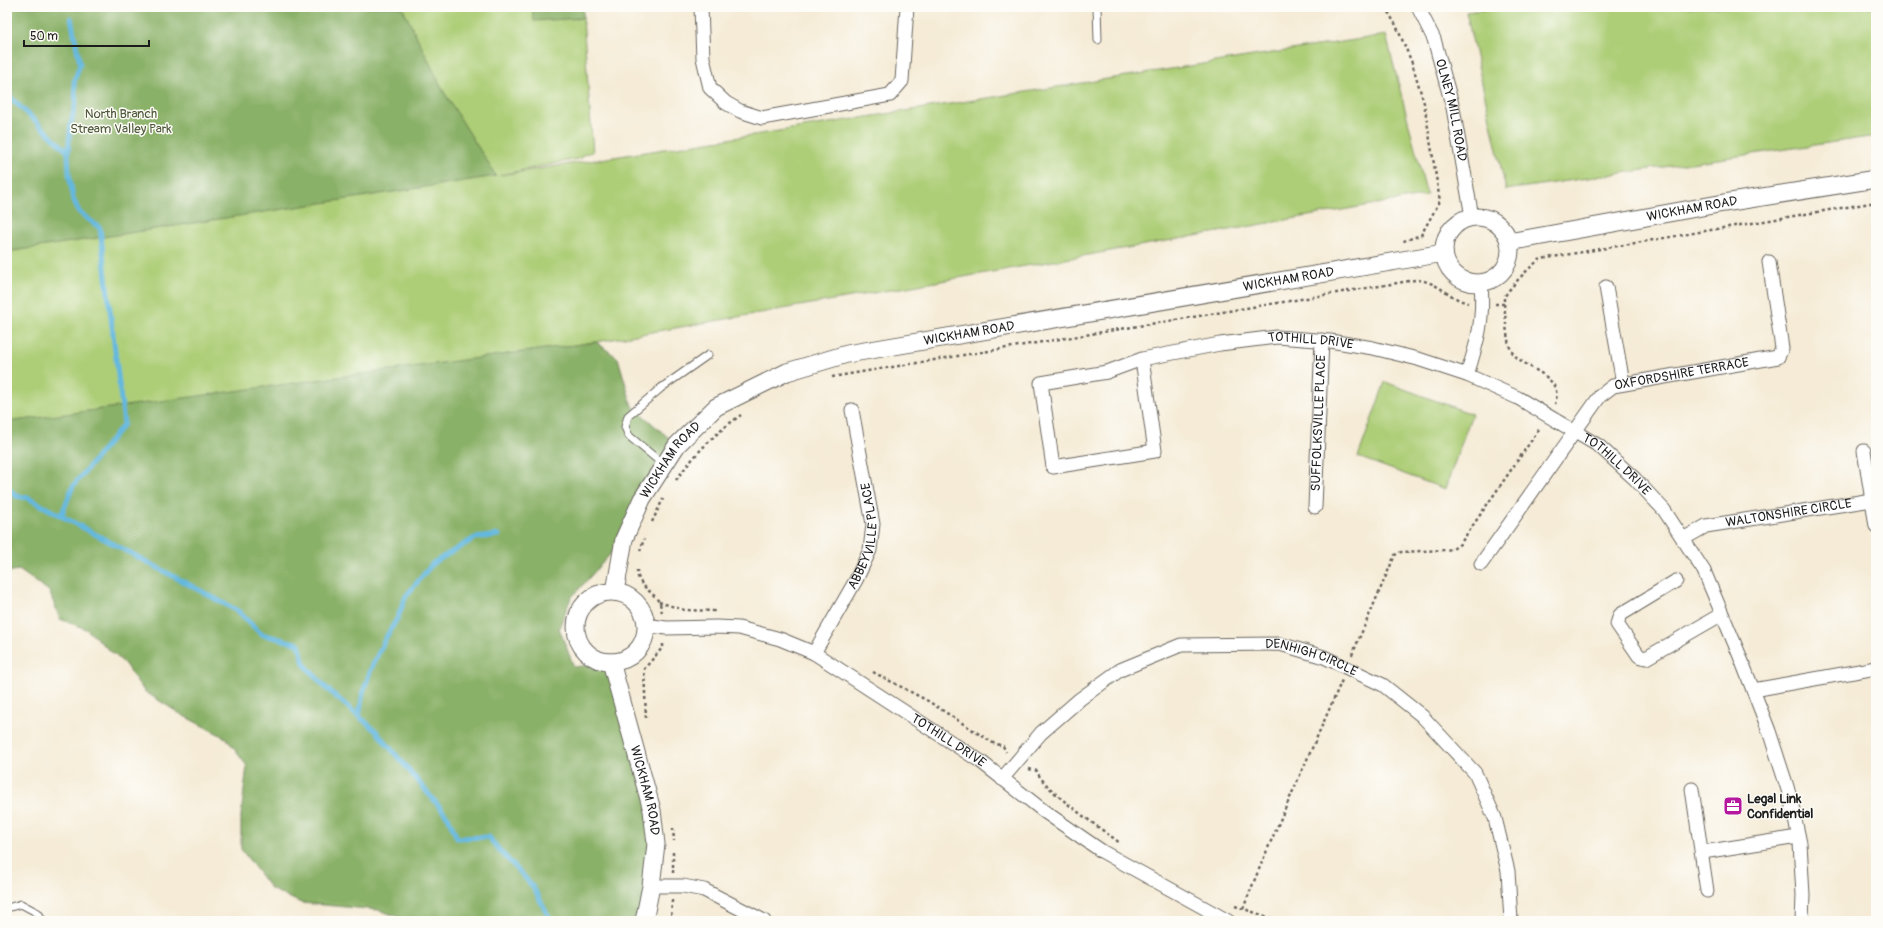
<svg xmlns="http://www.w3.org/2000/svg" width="1883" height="928" viewBox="0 0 1883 928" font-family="Pangolin,sans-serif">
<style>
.green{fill:#adce77;stroke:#64754a}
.forest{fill:#8ab168;stroke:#536642}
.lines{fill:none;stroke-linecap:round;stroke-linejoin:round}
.stream{stroke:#63b8df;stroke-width:5}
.service-casing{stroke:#68645d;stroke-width:9}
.minor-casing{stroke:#68645d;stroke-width:15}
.tertiary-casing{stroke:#68645d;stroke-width:19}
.path{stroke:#68645d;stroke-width:2.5;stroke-dasharray:3 3;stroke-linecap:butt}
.service{stroke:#fff;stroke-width:7}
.minor{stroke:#fff;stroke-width:13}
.tertiary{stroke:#fff;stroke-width:17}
.labels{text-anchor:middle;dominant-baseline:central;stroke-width:3;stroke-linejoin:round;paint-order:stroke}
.street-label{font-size:13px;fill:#1c1c1c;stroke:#fdfcf7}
.park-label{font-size:13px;fill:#4f5a3c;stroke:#fdfcf7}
.poi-label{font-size:13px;font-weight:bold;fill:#1c1c1c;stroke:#fdfcf7;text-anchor:start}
</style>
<rect width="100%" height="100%" fill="#fdfcf7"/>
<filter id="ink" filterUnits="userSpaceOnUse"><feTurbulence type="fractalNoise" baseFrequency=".025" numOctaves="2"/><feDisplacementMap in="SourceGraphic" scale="8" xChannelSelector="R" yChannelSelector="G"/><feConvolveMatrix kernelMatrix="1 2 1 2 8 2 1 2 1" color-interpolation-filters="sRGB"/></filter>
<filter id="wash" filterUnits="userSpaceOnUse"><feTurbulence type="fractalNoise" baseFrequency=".012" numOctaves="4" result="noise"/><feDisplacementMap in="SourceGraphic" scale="16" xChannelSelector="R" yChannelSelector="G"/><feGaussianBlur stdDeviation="0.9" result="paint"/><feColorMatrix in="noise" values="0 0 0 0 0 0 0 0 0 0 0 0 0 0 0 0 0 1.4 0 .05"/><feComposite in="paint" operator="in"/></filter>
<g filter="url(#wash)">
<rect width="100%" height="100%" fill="#f5ebd6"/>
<!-- green -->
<path class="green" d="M 7,7 L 575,7 L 575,19 L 583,18 L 593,152 L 582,155 L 582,158 L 500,175 L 1386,35 L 1427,195 L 596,342 L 7,430 Z
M 1501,7 L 1876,7 L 1876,136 L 1506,190 L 1466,12 Z
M 1385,382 L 1472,414 L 1445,489 L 1358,457 Z"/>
<!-- forest -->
<path class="forest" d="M 7,7 L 402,7 L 444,92 L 496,176 L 7,252 Z
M 532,7 L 583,7 L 583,18 L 534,21 Z
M 596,342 L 618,358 L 632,406 L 677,445 L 624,539 L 571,598 L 559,628 L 574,667 L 611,662 L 652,810 L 644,921 L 410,921 L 379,910 L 301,903 L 271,889 L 241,849 L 241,815 L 247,766 L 226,738 L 182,715 L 144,691 L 124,663 L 86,629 L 60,619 L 49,591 L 19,570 L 7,572 L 7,422 Z"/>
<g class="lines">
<!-- stream -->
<path class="stream" d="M 7,90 L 12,99 L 68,152
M 7,487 L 16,496 L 28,498 L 238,611 L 261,634 L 299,644 L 304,664 L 326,688 L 376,731 L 448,817 L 457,838 L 489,837 C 501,855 519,869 532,886 C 540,897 544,911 552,921
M 61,516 L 73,486 L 124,424 L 100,228 L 79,212 L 73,198 L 69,173 L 68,152 L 71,123 L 76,102 L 74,82 L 80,64 L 71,18
M 359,716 L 363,692 L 371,669 L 385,639 L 398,617 L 406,596 L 433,563 L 475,538 L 499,535"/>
</g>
</g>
<g filter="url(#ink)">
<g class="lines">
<!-- service casing -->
<g class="service-casing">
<path id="service" d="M 1097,7 L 1098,40
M 664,465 L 629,436 L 625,427 L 628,416 L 661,388 L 708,355
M 7,908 L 21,904 L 38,913 L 43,921"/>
</g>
<!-- minor casing -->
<g class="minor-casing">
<g id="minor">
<path d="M 701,7 L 703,58 L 710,88 L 726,103 L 740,111 L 762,118 L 890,95 L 902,81 L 907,7"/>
<path id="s1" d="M 1418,7 L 1434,39 L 1453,108 L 1472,217"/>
<path d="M 1606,287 L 1623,383"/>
<path id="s2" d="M 1142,359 L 1155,451 L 1053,467 L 1041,383 L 1107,372 L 1142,359 L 1220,344 L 1277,337 L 1330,341 L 1373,348 L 1418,359 L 1467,375 L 1518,398 L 1599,446 L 1635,479 L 1664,510 L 1704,571 L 1739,654 L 1769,731 L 1790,796 L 1800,843 L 1803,895 L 1802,921"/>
<path d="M 1467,375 C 1478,340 1484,320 1481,283"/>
<path d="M 1864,451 L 1872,500"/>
<path id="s3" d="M 1315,507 L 1322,340"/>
<path id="s4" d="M 1683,539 L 1706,526 L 1872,500 L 1876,526"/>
<path id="s5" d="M 1481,564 L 1600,396 L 1613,386 L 1778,357 L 1782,348 L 1769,262"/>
<path d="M 1676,581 L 1620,615 L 1617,624 L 1639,656 L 1646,658 L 1722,614"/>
<path id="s6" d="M 646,625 L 666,628 L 717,627 L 739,628 L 780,639 L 814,653 L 980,761 L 1045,812 L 1103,852 L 1228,921"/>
<path id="s7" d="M 814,653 L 856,580 L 870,550 L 873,524 L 852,410"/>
<path d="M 1753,690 L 1876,668"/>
<path id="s8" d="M 1002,779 L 1041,733 L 1080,699 L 1120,670 L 1181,645 L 1280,644 L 1324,657 L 1383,685 L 1422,716 L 1475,773 L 1495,818 L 1508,871 L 1511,921"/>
<path d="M 1692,789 L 1707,891"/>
<path d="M 1703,852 L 1798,837"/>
<path d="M 651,886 L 683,886 L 704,890 L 764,921"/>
</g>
</g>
<!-- tertiary casing -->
<g class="tertiary-casing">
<g id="tertiary">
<circle cx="1477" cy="250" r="33"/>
<path id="s9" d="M 1509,242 L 1724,203 L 1876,179"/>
<path id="s10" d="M 615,592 L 624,539 L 642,499 L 677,445 L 716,407 L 787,372 L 847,354 L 1444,253"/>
<circle cx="611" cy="627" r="35"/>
<path id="s11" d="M 611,662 L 652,810 L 656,844 L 651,886 L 644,921"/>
</g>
</g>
<!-- path -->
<path class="path" d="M 1385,7 L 1396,25 L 1412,63 L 1424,103 L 1440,201 L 1421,235 L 1401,242
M 1495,304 L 1504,304 C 1504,302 1504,300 1504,298 C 1507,290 1533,263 1541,259 L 1876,202
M 1504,304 C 1506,317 1506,340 1511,350 C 1521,370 1565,373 1555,404
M 832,377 L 1415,280 C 1437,280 1448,298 1468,303
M 676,480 C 695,454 715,433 741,415
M 652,522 L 663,499
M 640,551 L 644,539
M 637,570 C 637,586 652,590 659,602 C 661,605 661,609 662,612
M 659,602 L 684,610 L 715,611
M 1352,655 L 1395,555 L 1401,552 L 1445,550 L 1453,549 L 1460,544 L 1540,428
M 873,672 L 928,701 L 993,743 L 1003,746 L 1006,752
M 646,718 L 644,669 L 663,647 L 663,643
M 1029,769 L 1037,771 C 1042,789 1103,830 1120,843
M 673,828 L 674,841
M 673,873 L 673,852
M 1235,906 L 1280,921
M 1243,909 C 1273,832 1309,757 1342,680
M 671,921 L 672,900"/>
<!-- service -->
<use href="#service" class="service"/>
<!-- minor -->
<use href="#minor" class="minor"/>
<!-- tertiary -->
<use href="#tertiary" class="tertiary"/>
</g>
</g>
<!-- icons -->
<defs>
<g id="office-square" transform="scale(1)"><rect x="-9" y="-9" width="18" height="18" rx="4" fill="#b5179e" stroke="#fdfcf7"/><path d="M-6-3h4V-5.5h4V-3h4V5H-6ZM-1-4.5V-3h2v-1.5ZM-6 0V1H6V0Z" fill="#fff"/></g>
</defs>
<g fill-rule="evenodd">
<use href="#office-square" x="1733" y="806"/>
</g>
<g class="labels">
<!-- street labels -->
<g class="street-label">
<text stroke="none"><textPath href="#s1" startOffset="109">OLNEY MILL ROAD</textPath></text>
<text stroke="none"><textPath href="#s9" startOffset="186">WICKHAM ROAD</textPath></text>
<text stroke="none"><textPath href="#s10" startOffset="806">WICKHAM ROAD</textPath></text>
<text stroke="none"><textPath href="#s10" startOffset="482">WICKHAM ROAD</textPath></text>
<text stroke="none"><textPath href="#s2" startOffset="556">TOTHILL DRIVE</textPath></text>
<text stroke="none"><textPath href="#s5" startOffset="292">OXFORDSHIRE TERRACE</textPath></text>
<text stroke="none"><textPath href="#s3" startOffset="84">SUFFOLKSVILLE PLACE</textPath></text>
<text stroke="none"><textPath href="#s10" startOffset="146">WICKHAM ROAD</textPath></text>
<text stroke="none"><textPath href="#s2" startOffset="892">TOTHILL DRIVE</textPath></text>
<text stroke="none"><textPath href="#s4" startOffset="110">WALTONSHIRE CIRCLE</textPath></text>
<text stroke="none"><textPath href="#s7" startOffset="130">ABBEYVILLE PLACE</textPath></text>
<text stroke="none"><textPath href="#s8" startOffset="360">DENHIGH CIRCLE</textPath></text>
<text stroke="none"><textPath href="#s6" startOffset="333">TOTHILL DRIVE</textPath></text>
<text stroke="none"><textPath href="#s11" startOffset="133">WICKHAM ROAD</textPath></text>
</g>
<!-- park labels -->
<g class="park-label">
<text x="121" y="114">North Branch<tspan x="121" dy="15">Stream Valley Park</tspan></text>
</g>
<!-- poi labels -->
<g class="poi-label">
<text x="1747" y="799">Legal Link<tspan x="1747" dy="15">Confidential</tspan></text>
</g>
</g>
<!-- margin -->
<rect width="1883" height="928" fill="none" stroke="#fdfcf7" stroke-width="24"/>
<!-- scale -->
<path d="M24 40v6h125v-6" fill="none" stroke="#1c1c1c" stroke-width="2"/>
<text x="30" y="40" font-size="12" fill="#1c1c1c" stroke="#fdfcf7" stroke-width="3" paint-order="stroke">50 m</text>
</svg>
